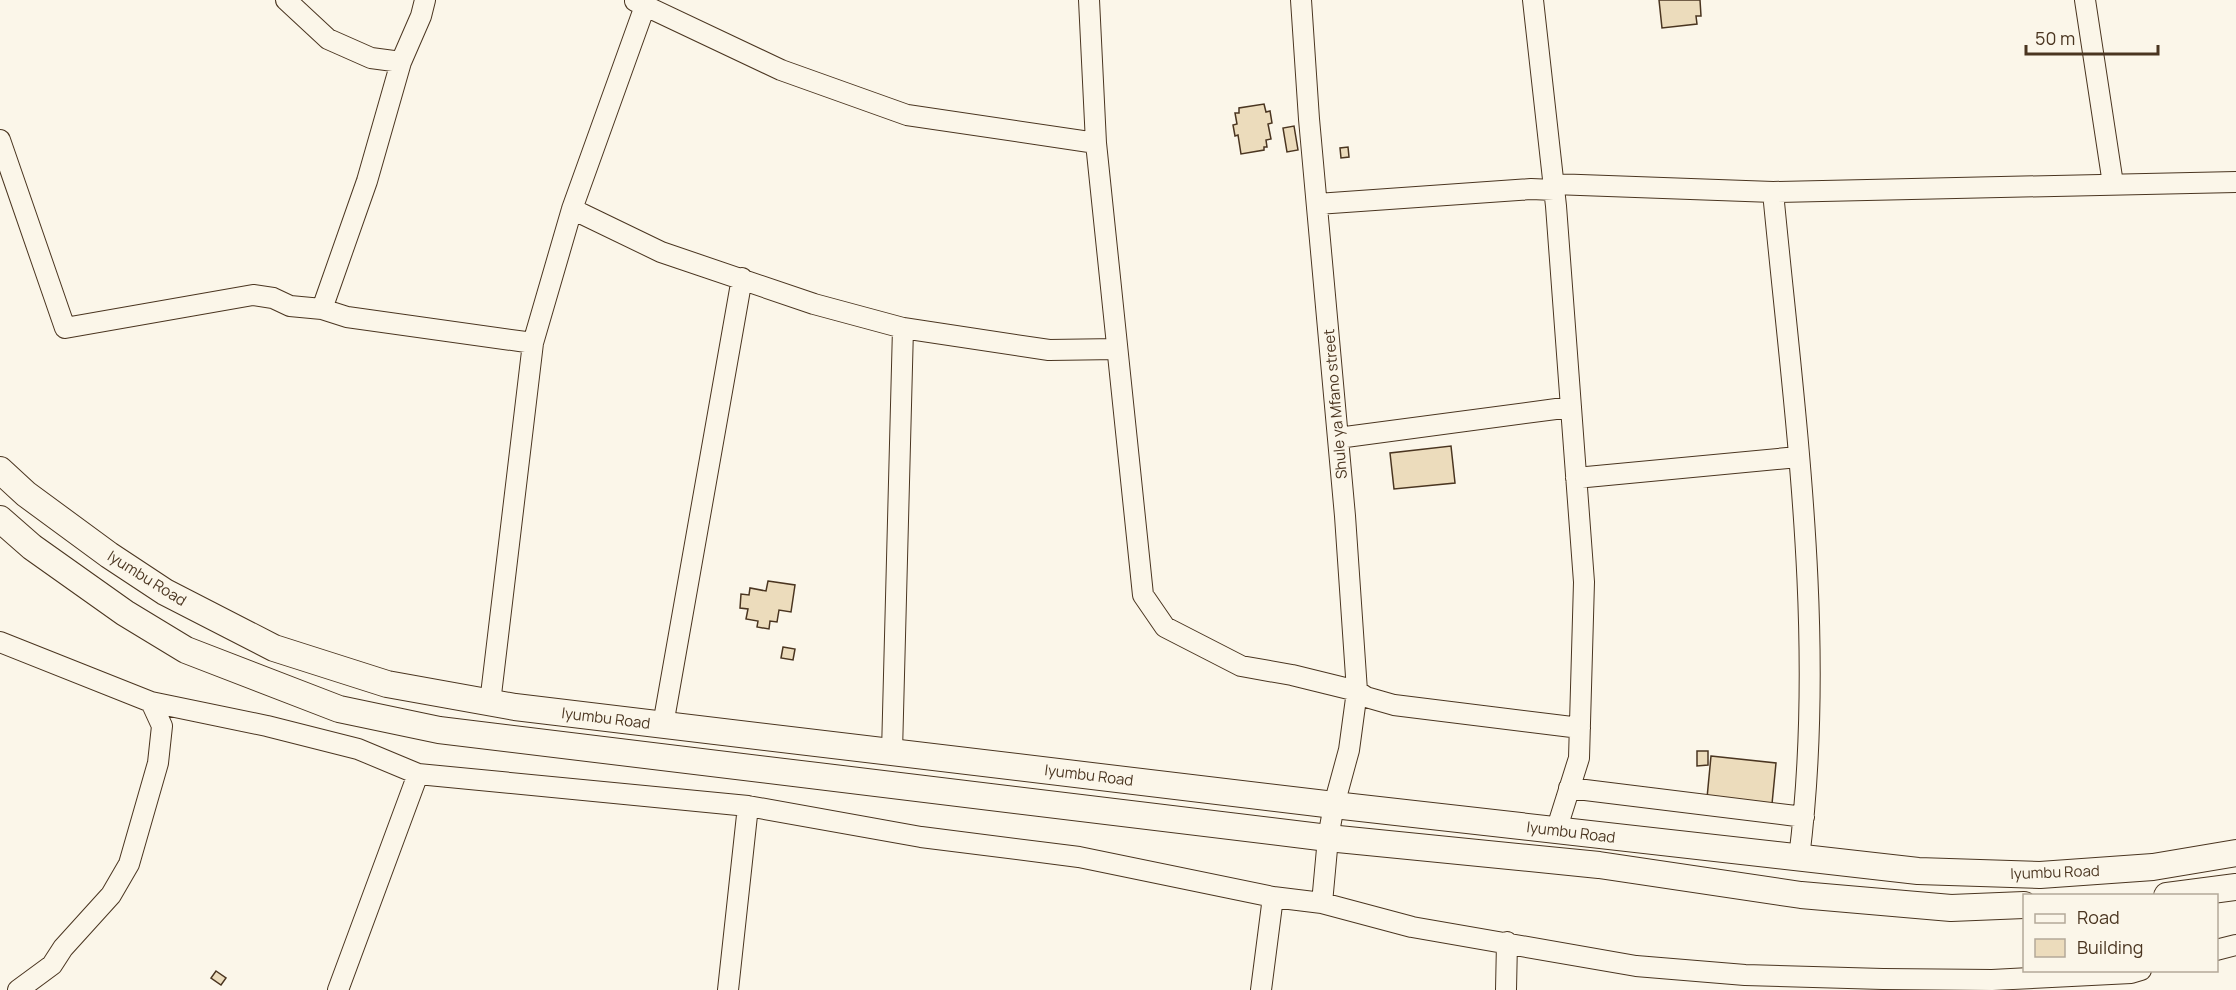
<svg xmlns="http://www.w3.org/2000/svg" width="2236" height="990" viewBox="0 0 2236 990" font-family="Manrope,sans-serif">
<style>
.building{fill:#ecdcbc;stroke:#4a3520;stroke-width:1.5}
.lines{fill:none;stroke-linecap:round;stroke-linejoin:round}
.minor-casing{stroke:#4a3520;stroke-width:22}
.major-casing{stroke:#4a3520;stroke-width:28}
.minor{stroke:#fbf6e9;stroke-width:20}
.major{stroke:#fbf6e9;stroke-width:26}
.labels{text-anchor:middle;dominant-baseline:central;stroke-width:4.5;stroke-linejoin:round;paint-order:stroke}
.street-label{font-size:15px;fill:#4a3520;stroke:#fbf6e9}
</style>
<rect width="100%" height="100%" fill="#fbf6e9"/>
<!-- building -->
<path class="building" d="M 1659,0 L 1700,0 L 1701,16 L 1696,16 L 1697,24 L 1662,28 Z
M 1264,104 L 1266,112 L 1270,111 L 1272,123 L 1268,124 L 1271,139 L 1266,140 L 1267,147 L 1264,147 L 1264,150 L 1241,154 L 1238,135 L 1235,136 L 1233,125 L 1237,124 L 1235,113 L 1239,113 L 1239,108 Z
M 1294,126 L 1298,150 L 1287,152 L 1283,128 Z
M 1348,147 L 1349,157 L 1341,158 L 1340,148 Z
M 1451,446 L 1455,483 L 1394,489 L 1390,453 Z
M 768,581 L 795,585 L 791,612 L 779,610 L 777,622 L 770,621 L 769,629 L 757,627 L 758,621 L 746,619 L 748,609 L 740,608 L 741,594 L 749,595 L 750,588 L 766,591 Z
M 783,647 L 795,649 L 793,660 L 781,658 Z
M 1697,751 L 1708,751 L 1708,765 L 1697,766 Z
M 1711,756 L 1776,763 L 1772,804 L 1707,798 Z
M 216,971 L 226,978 L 221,985 L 211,978 Z"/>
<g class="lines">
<!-- minor casing -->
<g class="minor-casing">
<path id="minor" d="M 286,0 L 328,39 L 371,58 L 401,62
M 425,0 L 421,16 L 401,62 L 367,181 L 322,309 L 347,317 L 533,343
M 1089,0 L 1096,143 L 1143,595 L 1165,627 L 1241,666 L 1292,675 L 1357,691 L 1366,697 L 1394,705 L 1580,728
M 1301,0 L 1309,119 L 1345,516 L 1357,691 L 1349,750 L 1334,805 L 1328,838 L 1322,903
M 1533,0 L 1556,206 L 1584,582 L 1579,758 L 1556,831
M 2085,0 L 2113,184
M 635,1 L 781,70 L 907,115 L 1096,143
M 645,6 L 572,209 L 661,252 L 814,304 L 903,328 L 1049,350 L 1117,349
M 0,140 L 65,328 L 253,295 L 273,298 L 290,306 L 322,309
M 1553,184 L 1773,192 L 2236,182
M 1773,192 C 1794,412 1827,637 1799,858
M 1317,204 L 1531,189 L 1554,190
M 1338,438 L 1571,407
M 1576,478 L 1798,457
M 0,642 L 151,702 L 162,726 L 158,763 L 129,864 L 111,895 L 63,948 L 52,965 L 18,990
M 151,702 L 267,726 L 358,749 L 418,774
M 490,703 L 533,343 L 572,209
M 663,725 L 742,278
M 892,752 L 903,328
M 1569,788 L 1804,817
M 2216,950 L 2236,945
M 338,990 L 418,774 L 748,806 L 921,837 L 1079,857 L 1273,897 L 1322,903 L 1412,927 L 1636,966 L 1745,975 L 1883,979 L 1992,980 L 2131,973 L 2141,970
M 728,990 L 748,806
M 1261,990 L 1273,897
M 1506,990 L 1507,942"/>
</g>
<!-- major casing -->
<g class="major-casing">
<path id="major" d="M 0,470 L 26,494 L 109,555 L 165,592 L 274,648 L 387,684 L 515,707 L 1334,805 L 1918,871 L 2040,875 L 2153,867 L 2236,853
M 0,519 L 32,547 L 125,613 L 186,650 L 339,709 L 439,730 L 1328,838 L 1599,865 L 1801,895 L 1951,908 L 2024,905
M 2167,896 L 2236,887"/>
</g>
<!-- minor -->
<use href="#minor" class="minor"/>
<!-- major -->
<use href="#major" class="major"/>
</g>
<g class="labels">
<!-- street labels -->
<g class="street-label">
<text transform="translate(1335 404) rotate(-95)">Shule ya Mfano street</text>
<text transform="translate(147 578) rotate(32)">Iyumbu Road</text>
<text transform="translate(606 718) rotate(7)">Iyumbu Road</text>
<text transform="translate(1089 775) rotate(7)">Iyumbu Road</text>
<text transform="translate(1571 832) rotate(7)">Iyumbu Road</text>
<text transform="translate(2055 872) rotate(-2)">Iyumbu Road</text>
</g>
</g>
<!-- legend -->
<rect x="2023" y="894" width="195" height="78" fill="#fbf6e9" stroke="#b4a999" stroke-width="1.5"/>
<rect x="2035" y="914" width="30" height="9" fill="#fbf6e9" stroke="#b4a999" stroke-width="1.5"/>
<text x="2077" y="924" font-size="18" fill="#4a3520">Road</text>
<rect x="2035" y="939" width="30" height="18" fill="#ecdcbc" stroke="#b4a999" stroke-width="1.5"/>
<text x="2077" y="954" font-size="18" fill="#4a3520">Building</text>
<!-- scale -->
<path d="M2026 45v9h132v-9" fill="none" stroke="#4a3520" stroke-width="3"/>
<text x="2035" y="45" font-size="18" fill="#4a3520" stroke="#fbf6e9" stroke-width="4.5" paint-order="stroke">50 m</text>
</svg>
